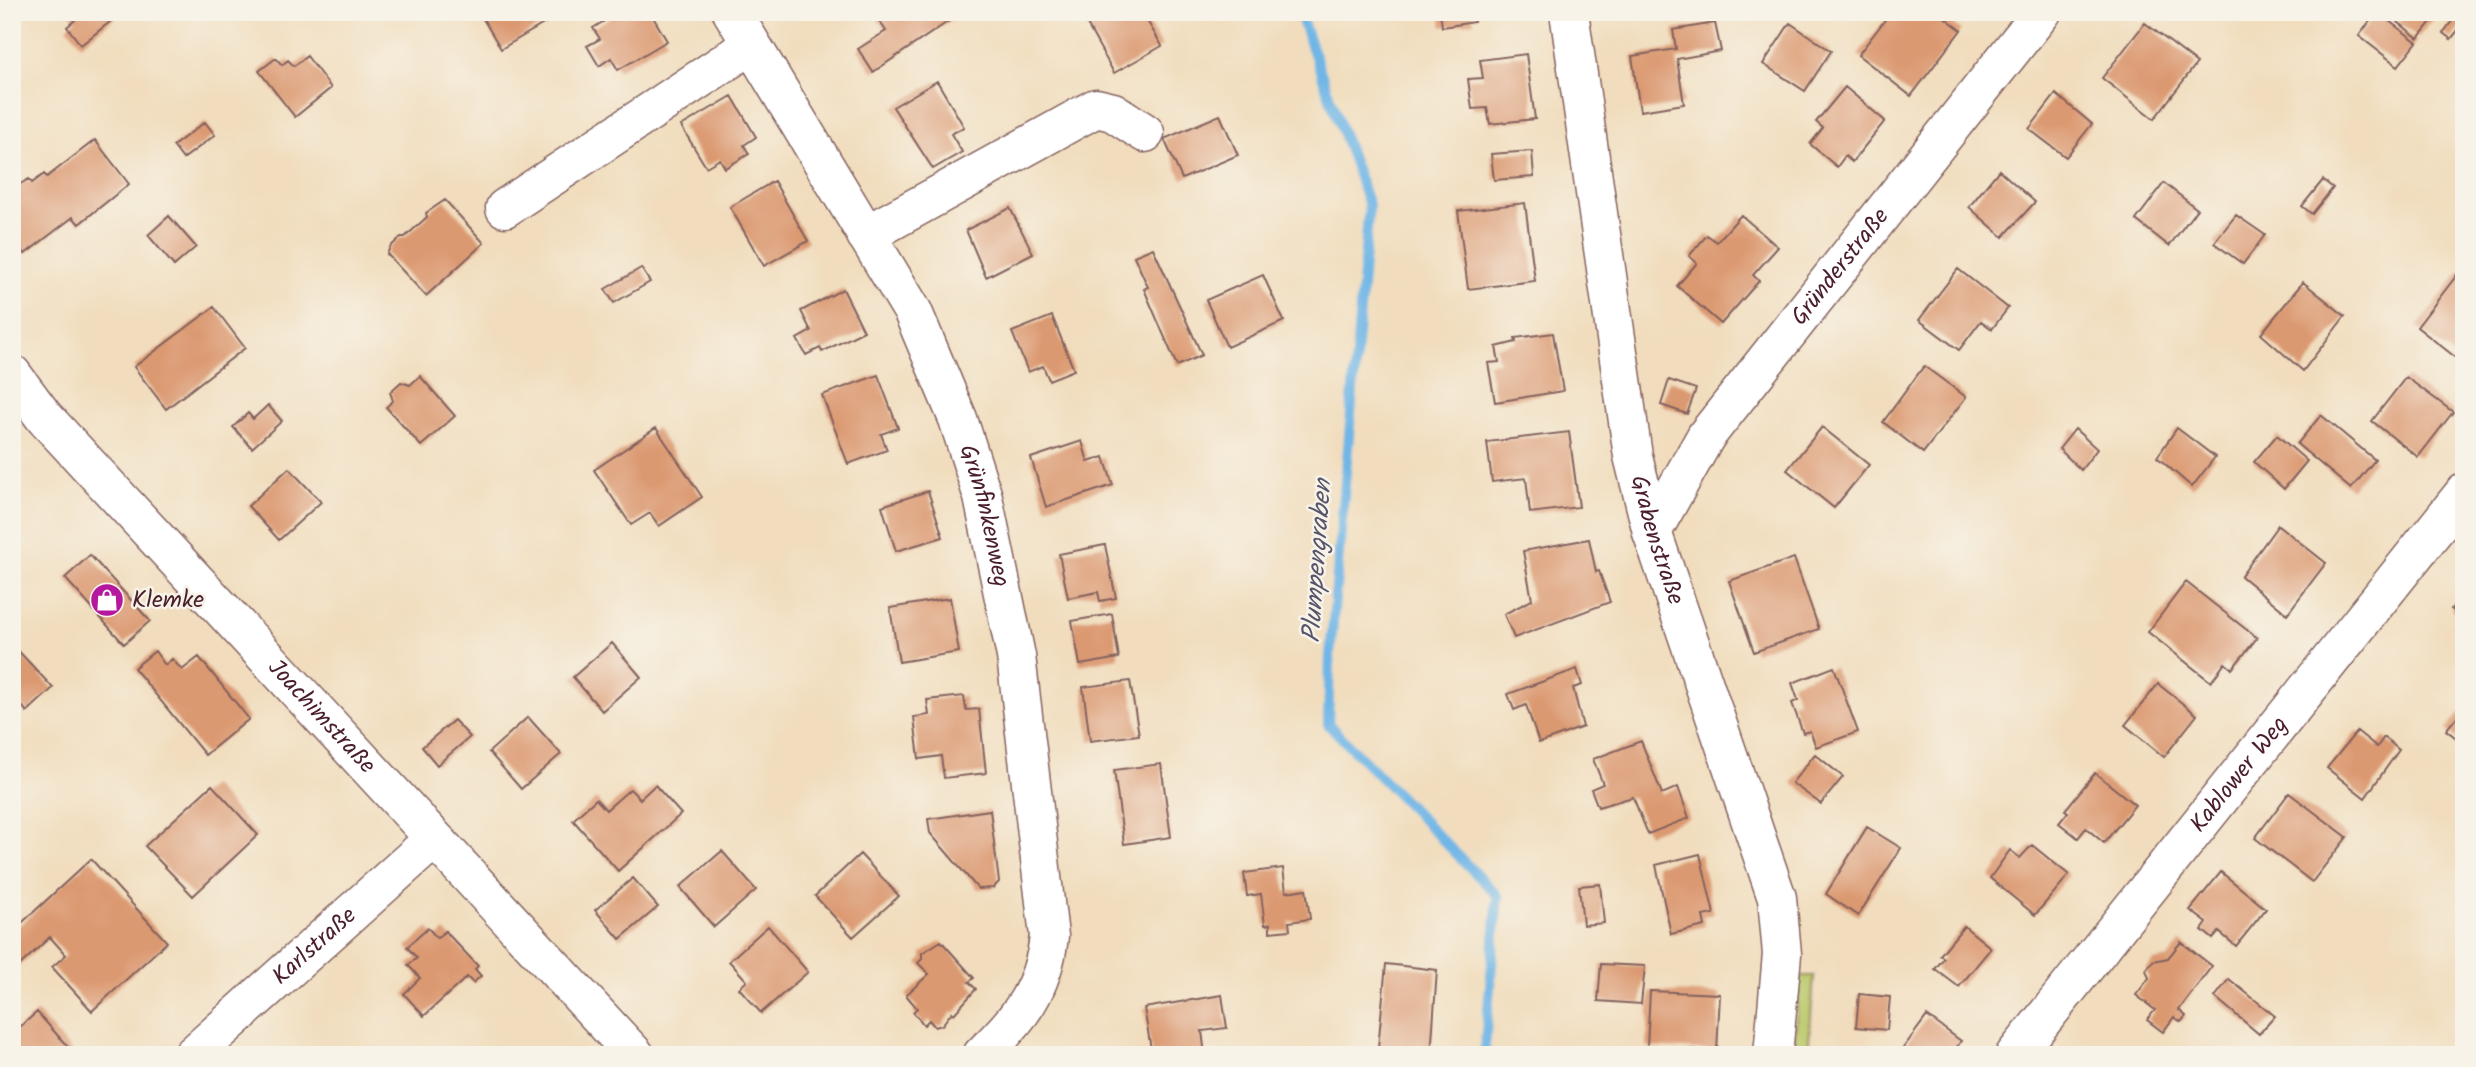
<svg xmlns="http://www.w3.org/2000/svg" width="2476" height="1067" viewBox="0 0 2476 1067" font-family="Kalam,sans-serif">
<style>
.green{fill:#bbc86a;stroke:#82744a;stroke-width:2}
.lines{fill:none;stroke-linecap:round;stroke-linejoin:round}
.stream{stroke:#6fb6e6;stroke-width:10}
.building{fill:#db9971}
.minor-casing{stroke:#84625e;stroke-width:41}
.minor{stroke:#fff;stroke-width:38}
.labels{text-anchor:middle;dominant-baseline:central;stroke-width:5;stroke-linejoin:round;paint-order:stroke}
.street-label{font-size:24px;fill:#4a1f2b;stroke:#f7f3e8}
.poi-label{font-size:24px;fill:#4a1f2b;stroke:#f7f3e8;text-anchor:start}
.water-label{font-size:26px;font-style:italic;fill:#57546c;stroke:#f7f3e8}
</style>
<rect width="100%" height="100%" fill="#f7f3e8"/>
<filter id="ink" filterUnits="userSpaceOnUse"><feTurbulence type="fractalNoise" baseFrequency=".0143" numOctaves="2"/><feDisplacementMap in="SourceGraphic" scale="14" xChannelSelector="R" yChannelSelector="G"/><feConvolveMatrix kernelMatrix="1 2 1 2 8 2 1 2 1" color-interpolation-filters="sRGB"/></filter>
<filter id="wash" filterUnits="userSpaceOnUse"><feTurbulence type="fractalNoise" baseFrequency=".00686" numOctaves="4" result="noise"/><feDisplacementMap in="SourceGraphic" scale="28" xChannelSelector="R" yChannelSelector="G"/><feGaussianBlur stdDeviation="1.57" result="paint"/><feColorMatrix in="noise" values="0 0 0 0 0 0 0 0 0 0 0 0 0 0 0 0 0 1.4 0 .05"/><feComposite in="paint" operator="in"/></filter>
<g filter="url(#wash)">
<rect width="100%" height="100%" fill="#f1ddbd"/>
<!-- green -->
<path class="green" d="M 1800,976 L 1814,976 L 1808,1055 L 1793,1055 Z"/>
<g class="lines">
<!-- stream -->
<path class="stream" d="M 1299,12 L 1369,205 L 1330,656 L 1328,724 L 1498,896 L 1484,1055"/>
</g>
<g id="blocks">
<!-- building -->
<path class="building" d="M 69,12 L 112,12 L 116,17 L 81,45 L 67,27 L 75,20 Z
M 479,12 L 546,12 L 550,20 L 501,49 Z
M 619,12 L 650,12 L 667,41 L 618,70 L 611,58 L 599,66 L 587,46 L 600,39 L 593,28 Z
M 873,12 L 952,12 L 955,17 L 873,72 L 858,49 L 886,31 Z
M 1080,12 L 1142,12 L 1162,46 L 1114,73 Z
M 1440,12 L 1472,12 L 1474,22 L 1442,27 Z
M 1891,12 L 1938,12 L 1961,30 L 1911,96 L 1858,55 Z
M 2377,12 L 2417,42 L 2398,66 L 2359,36 Z
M 2406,12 L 2439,12 L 2418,38 L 2398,22 Z
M 2459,12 L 2464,12 L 2464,31 L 2460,28 L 2451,39 L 2443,33 Z
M 1715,23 L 1721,51 L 1677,59 L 1684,104 L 1640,111 L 1632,56 L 1676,49 L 1673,30 Z
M 1790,23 L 1831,51 L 1805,91 L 1763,64 Z
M 2145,23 L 2197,63 L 2154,119 L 2102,78 Z
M 1526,54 L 1535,119 L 1490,124 L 1487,108 L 1472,109 L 1468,79 L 1483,78 L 1480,60 Z
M 307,56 L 331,88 L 295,117 L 259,71 L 276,58 L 282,65 L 288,60 L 294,66 Z
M 937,81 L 964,127 L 951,134 L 962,152 L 933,169 L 893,107 Z
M 1845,87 L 1885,121 L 1852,162 L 1845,156 L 1837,167 L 1810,144 L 1823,128 L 1816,122 Z
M 2056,94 L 2092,124 L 2066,157 L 2029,129 Z
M 732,96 L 756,137 L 744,145 L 749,154 L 725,168 L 720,159 L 706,167 L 681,126 Z
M 1220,115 L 1238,155 L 1182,179 L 1164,139 Z
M 205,122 L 215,135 L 183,159 L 173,146 Z
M 95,140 L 129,184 L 79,224 L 73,217 L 25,254 L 12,237 L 12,198 L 17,194 L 13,188 L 29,179 L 32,183 L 44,174 L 47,177 Z
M 1532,151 L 1534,177 L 1494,180 L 1491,154 Z
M 1999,170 L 2035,202 L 2003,237 L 1969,207 Z
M 2323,180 L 2333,188 L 2312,214 L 2302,206 Z
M 774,181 L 808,241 L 764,266 L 730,207 Z
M 2164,183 L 2197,209 L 2169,246 L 2136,220 Z
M 445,200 L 484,243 L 426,296 L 387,254 L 390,247 L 401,237 L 405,237 L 427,217 L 426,213 Z
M 1525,203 L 1535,281 L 1468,289 L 1458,211 Z
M 1010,208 L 1033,253 L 986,277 L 966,230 Z
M 1741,215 L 1778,247 L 1753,275 L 1759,281 L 1721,324 L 1677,286 L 1697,263 L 1689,256 L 1707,235 L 1717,242 Z
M 2236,215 L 2265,235 L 2243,264 L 2214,243 Z
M 169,216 L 196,247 L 174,266 L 148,235 Z
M 1153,248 L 1202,355 L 1177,366 L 1144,289 L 1148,287 L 1134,256 Z
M 641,268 L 650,282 L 614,303 L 605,289 Z
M 1958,269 L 2008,308 L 1992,329 L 1981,321 L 1959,350 L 1919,320 Z
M 2460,271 L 2464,274 L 2464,364 L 2417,327 Z
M 1263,275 L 1284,321 L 1227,347 L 1206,300 Z
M 2303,282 L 2345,316 L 2303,371 L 2261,334 Z
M 843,289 L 864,331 L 822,352 L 820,348 L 806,355 L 797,339 L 811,331 L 801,311 Z
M 214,307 L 245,348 L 166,409 L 134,367 Z
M 1052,316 L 1074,370 L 1049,380 L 1043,366 L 1028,372 L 1012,332 Z
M 1553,333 L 1563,391 L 1495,402 L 1488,363 L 1499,362 L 1496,347 L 1516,342 L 1515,338 Z
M 1924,366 L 1966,397 L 1923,453 L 1883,422 Z
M 878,375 L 898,428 L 881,434 L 887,450 L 848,464 L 822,395 Z
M 420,376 L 455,416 L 421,446 L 386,407 L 393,401 L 390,392 L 401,382 L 410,385 Z
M 2406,377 L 2453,412 L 2418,457 L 2372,421 Z
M 1669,380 L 1696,389 L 1687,414 L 1661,405 Z
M 268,405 L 282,421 L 252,448 L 233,427 L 248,413 L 253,419 Z
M 2321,415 L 2375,460 L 2351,489 L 2297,444 Z
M 1822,427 L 1869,465 L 1834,508 L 1787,470 Z
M 656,428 L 702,497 L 659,526 L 650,513 L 631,525 L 594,470 Z
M 2177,428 L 2215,457 L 2192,487 L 2157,457 Z
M 2075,429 L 2097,449 L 2081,470 L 2059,449 Z
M 1569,432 L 1579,507 L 1530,513 L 1526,478 L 1492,482 L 1487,442 Z
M 2277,435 L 2307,461 L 2284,489 L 2254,462 Z
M 1082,441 L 1088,462 L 1104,457 L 1113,485 L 1046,507 L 1031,458 Z
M 289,468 L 321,502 L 279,540 L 248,506 Z
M 928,491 L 943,537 L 896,551 L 882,506 Z
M 2278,525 L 2326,563 L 2287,614 L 2241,576 Z
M 1589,539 L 1596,572 L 1599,571 L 1610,602 L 1514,638 L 1504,614 L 1532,600 L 1523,551 Z
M 1105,545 L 1116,598 L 1100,601 L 1098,592 L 1068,598 L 1059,554 Z
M 90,555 L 150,621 L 124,644 L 65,578 Z
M 1794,558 L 1819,629 L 1754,652 L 1729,581 Z
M 2186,582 L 2257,638 L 2232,669 L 2225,663 L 2211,682 L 2148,632 Z
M 2464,592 L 2464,619 L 2451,609 Z
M 950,598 L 959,652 L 899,662 L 890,608 Z
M 1112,614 L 1119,658 L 1080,665 L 1072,621 Z
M 612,643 L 641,677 L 602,711 L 573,677 Z
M 12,644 L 53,688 L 27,712 L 16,699 L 12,703 Z
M 155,651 L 165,665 L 172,659 L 182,670 L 199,657 L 249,719 L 205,755 L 134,668 Z
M 1834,667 L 1858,732 L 1816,747 L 1810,731 L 1803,733 L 1792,703 L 1798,700 L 1792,683 Z
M 1577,669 L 1582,685 L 1573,688 L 1583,727 L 1539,743 L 1526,705 L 1514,710 L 1508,694 Z
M 1130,681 L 1139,735 L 1090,741 L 1083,687 Z
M 2158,684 L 2197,715 L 2164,757 L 2125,725 Z
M 964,696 L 966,710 L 979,709 L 986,773 L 944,778 L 941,756 L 919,759 L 914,717 L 929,715 L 927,700 Z
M 2464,708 L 2464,744 L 2446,730 Z
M 528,717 L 561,754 L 521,789 L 489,752 Z
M 454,720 L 470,737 L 437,765 L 422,747 Z
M 2357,731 L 2377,747 L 2384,737 L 2399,750 L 2365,798 L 2327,768 Z
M 1641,741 L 1662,794 L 1678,787 L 1689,818 L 1648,834 L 1633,797 L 1598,807 L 1591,789 L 1603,784 L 1593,759 Z
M 1815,754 L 1843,777 L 1821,804 L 1792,783 Z
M 1161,764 L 1171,837 L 1124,844 L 1114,770 Z
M 2095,773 L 2135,805 L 2104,843 L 2086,828 L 2078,838 L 2059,823 L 2068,812 L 2065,810 Z
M 212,785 L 258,835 L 193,896 L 145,846 Z
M 655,785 L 681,814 L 618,871 L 573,820 L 596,799 L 606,810 L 630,789 L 640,799 Z
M 2289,793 L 2347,837 L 2312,882 L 2255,838 Z
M 990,810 L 999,882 L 993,888 L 978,889 L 930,833 L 928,819 Z
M 1867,827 L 1901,848 L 1858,916 L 1826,894 Z
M 2032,845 L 2069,875 L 2035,915 L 1990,878 L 2010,850 L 2020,858 Z
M 722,851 L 756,890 L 714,927 L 680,887 Z
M 860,854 L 899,896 L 853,937 L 815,896 Z
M 1700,854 L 1714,914 L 1703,916 L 1705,926 L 1671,934 L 1656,865 Z
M 91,859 L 167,942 L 92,1011 L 52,967 L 66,955 L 50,937 L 20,965 L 12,956 L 12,932 Z
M 1283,868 L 1286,892 L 1306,889 L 1310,919 L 1289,922 L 1290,930 L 1270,932 L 1270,924 L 1265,925 L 1261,894 L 1247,896 L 1244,873 Z
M 2221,872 L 2266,909 L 2236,946 L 2219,932 L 2213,939 L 2202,930 L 2207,923 L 2190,910 Z
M 633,878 L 658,907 L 620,939 L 595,910 Z
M 1600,884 L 1604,923 L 1583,925 L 1579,886 Z
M 768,926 L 808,972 L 761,1013 L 739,988 L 747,981 L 729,961 Z
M 1964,926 L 1991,948 L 1959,987 L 1935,969 L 1944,958 L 1940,955 Z
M 428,928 L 437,938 L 445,931 L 478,966 L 475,969 L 481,976 L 473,983 L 467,977 L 424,1016 L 404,994 L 420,978 L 408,965 L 417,958 L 407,947 Z
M 941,941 L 974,978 L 969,982 L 976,989 L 954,1014 L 952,1012 L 942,1025 L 935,1027 L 929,1020 L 924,1025 L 913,1012 L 917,1008 L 906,995 L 929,974 L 918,963 L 922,959 L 922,953 Z
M 2181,942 L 2212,966 L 2179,1010 L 2186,1016 L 2181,1022 L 2174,1017 L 2163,1032 L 2147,1020 L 2155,1010 L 2136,995 L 2149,978 L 2146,970 L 2153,961 L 2168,958 Z
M 1386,964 L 1437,970 L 1431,1055 L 1345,1055 L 1345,1052 L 1378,1048 Z
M 1601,964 L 1645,966 L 1641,1004 L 1598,1001 Z
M 2229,979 L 2275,1016 L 2259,1034 L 2215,997 Z
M 1650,991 L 1720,994 L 1717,1051 L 1647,1047 Z
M 1859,994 L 1890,997 L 1887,1030 L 1856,1027 Z
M 1222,995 L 1227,1028 L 1202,1031 L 1205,1055 L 1152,1055 L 1144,1008 Z
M 37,1012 L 75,1055 L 12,1055 L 12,1034 Z
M 1927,1016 L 1961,1041 L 1951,1055 L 1898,1055 Z"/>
</g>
</g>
<g filter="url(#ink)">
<use href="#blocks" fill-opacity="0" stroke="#84625e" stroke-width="2"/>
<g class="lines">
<!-- minor casing -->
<g class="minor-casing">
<g id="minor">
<path id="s1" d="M 732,12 L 913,312 L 958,419 L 983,497 L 1016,656 L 1049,936 C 1043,990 1020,1018 982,1055"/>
<path id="s2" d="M 1569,12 L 1633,456 L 1652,532 L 1777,898 L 1782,954 L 1773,1055"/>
<path d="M 505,208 L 751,45"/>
<path d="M 866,235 L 1096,108 L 1113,112 L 1145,133"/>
<path id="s3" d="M 12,374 L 44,417 L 635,1055"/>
<path id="s4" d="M 1652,532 L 1706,436 L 2042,12"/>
<path id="s5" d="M 193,1055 L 434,839"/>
<path id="s6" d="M 2015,1055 L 2464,493"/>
</g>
</g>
<!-- minor -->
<use href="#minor" class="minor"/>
</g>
</g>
<!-- icons -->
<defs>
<g id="shop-disc" transform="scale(1.75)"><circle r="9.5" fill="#b5179e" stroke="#f7f3e8"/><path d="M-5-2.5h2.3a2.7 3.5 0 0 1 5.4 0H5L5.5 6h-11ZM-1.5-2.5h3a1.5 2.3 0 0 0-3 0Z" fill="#fff"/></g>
</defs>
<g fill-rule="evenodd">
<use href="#shop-disc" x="107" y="600"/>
</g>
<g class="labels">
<!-- street labels -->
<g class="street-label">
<text stroke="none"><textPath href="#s4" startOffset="326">Gründerstraße</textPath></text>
<text stroke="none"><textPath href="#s1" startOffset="567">Grünfinkenweg</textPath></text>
<text stroke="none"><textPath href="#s2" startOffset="536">Grabenstraße</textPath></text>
<text stroke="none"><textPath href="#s3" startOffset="462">Joachimstraße</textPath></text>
<text stroke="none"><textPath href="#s6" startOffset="359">Kablower Weg</textPath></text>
<text stroke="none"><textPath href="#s5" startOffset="163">Karlstraße</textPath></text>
</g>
<!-- poi labels -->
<g class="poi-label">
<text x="132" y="600">Klemke</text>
</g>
<!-- water labels -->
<g class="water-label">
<text transform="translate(1318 561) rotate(-86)">Plumpengraben</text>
</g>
</g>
<!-- margin -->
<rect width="2476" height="1067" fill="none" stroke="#f7f3e8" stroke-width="42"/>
</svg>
